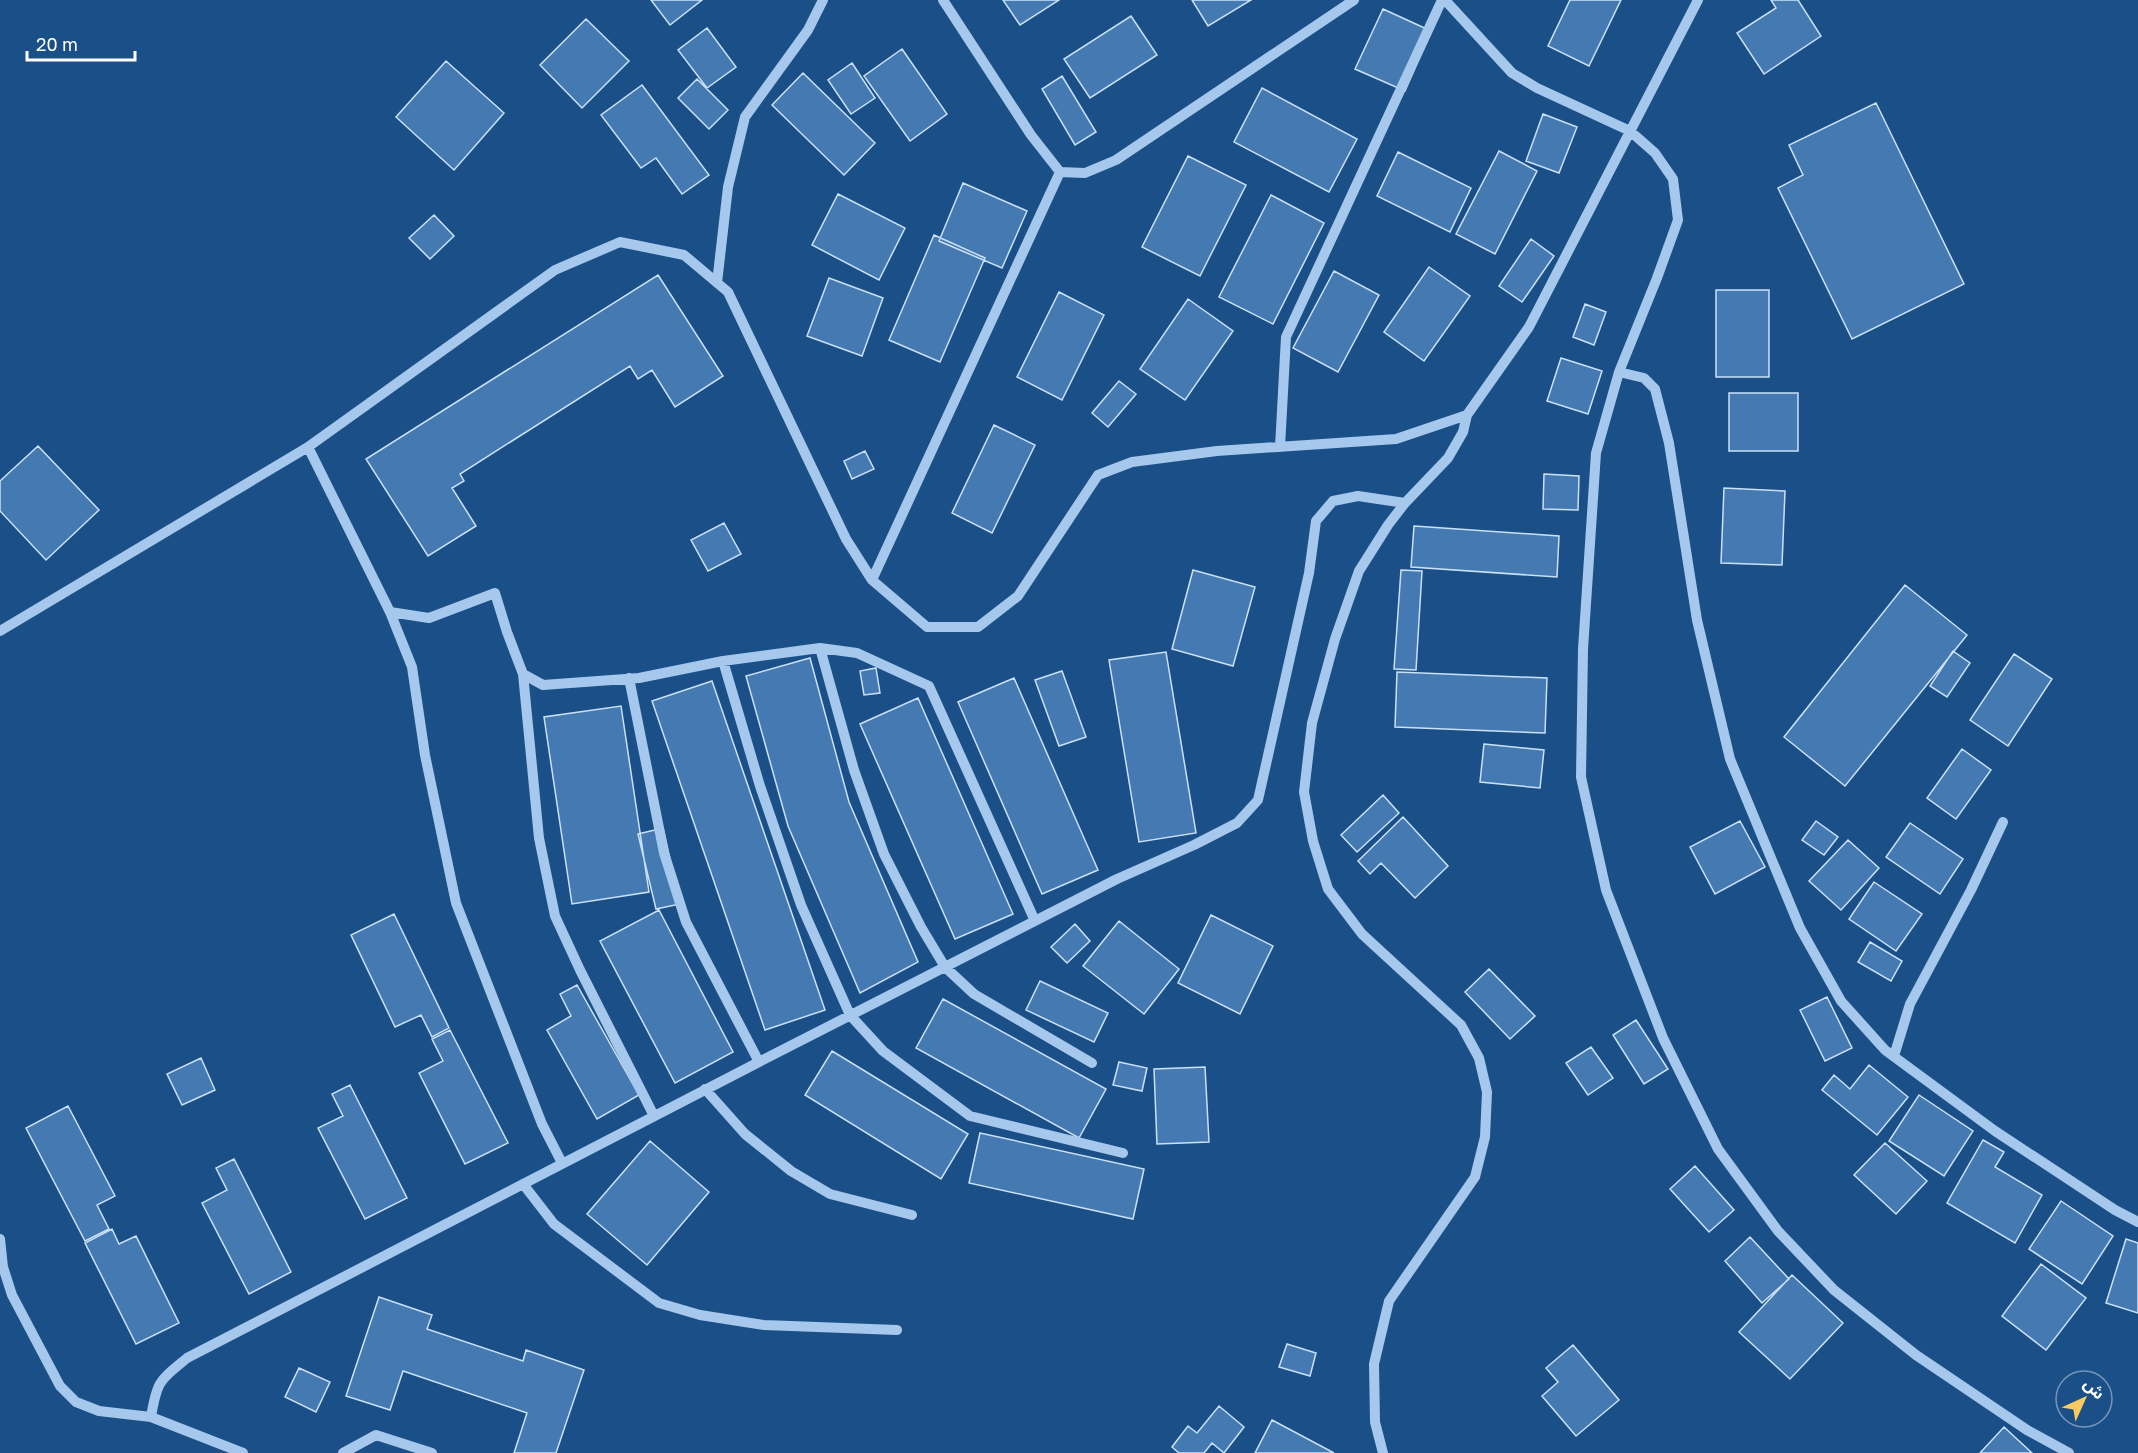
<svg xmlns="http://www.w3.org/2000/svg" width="2138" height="1453" viewBox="0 0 2138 1453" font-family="'Golos Text','Noto Sans Arabic',sans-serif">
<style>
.building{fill:#4479b2;stroke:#cae1f9;stroke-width:1.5}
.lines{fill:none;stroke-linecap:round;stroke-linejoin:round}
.minor{stroke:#a5c8ec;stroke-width:10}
</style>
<rect width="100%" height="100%" fill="#1b4f88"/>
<!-- building -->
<path class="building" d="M 651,0 L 702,0 L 670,25 Z
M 1003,0 L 1059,0 L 1020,25 Z
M 1192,0 L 1251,0 L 1208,26 Z
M 1570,0 L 1621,0 L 1589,66 L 1548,46 Z
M 1771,0 L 1798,0 L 1821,36 L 1764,74 L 1737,33 L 1776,8 Z
M 1383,9 L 1431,31 L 1405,91 L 1355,69 Z
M 1131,16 L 1157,55 L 1090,98 L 1064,59 Z
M 586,19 L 629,61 L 582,108 L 540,65 Z
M 707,28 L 736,67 L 707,88 L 678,50 Z
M 902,49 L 947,114 L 910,141 L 864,76 Z
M 446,61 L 504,113 L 454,170 L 396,117 Z
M 852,63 L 875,98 L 851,114 L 828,80 Z
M 803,73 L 875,143 L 844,175 L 772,105 Z
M 1062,76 L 1096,132 L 1075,145 L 1042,89 Z
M 697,79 L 728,110 L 709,129 L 678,98 Z
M 642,85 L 709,175 L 682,194 L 656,158 L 641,168 L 601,115 Z
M 1262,88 L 1357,139 L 1329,192 L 1234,142 Z
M 1876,103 L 1964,284 L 1852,339 L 1778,188 L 1803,175 L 1789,145 Z
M 1543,114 L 1577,127 L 1559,173 L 1526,161 Z
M 1499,151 L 1537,171 L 1495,254 L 1456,234 Z
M 1398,152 L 1471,188 L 1450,232 L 1377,196 Z
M 1188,156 L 1246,185 L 1200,276 L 1142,247 Z
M 963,183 L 1027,211 L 1002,268 L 939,241 Z
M 838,194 L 905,228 L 879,280 L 812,245 Z
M 1271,195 L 1324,223 L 1273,324 L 1219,297 Z
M 434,215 L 454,236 L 430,259 L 409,238 Z
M 934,235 L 985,258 L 940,362 L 889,340 Z
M 1531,239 L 1554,256 L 1522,302 L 1499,286 Z
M 1429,267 L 1470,296 L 1424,361 L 1384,332 Z
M 1334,271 L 1379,295 L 1338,372 L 1293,348 Z
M 658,275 L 723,376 L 675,407 L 652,370 L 638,379 L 630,366 L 460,474 L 464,481 L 452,488 L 476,526 L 428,556 L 366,459 Z
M 829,278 L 883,298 L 862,356 L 807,336 Z
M 1716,290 L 1769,290 L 1769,377 L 1716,377 Z
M 1059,292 L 1104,315 L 1062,400 L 1017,377 Z
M 1188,299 L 1233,331 L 1185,400 L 1140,369 Z
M 1585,304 L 1606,312 L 1594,345 L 1573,337 Z
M 1561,358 L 1602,371 L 1588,414 L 1547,401 Z
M 1119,381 L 1136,394 L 1108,427 L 1092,413 Z
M 1729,393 L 1798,393 L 1798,451 L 1729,451 Z
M 994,425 L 1035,445 L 992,533 L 952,513 Z
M 38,446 L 99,510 L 46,560 L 0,511 L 0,481 Z
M 865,451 L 874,469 L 852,479 L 844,461 Z
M 1544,474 L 1579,476 L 1578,510 L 1543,509 Z
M 1724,488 L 1785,491 L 1782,565 L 1721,563 Z
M 724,523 L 741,554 L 708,571 L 691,540 Z
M 1414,526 L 1559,536 L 1557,577 L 1411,567 Z
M 1193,570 L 1255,587 L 1233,666 L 1172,649 Z
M 1401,570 L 1422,571 L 1416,670 L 1394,669 Z
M 1905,585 L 1967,635 L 1845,786 L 1784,737 Z
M 1953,651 L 1970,663 L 1947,697 L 1930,686 Z
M 1166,652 L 1196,833 L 1139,842 L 1109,660 Z
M 2014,654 L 2052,679 L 2008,746 L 1970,720 Z
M 810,658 L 849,802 L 918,962 L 860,993 L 788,826 L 746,676 Z
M 876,668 L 880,693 L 864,695 L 860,671 Z
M 1062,671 L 1086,737 L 1059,746 L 1035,680 Z
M 1397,672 L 1547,678 L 1545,733 L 1395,727 Z
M 1014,678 L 1098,870 L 1042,894 L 958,702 Z
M 712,681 L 825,1010 L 765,1030 L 652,701 Z
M 918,698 L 1013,914 L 955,939 L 860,724 Z
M 621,706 L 649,892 L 572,904 L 544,717 Z
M 1484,744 L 1544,750 L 1540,788 L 1480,782 Z
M 1962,749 L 1991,770 L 1956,819 L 1927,798 Z
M 1383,795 L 1399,813 L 1357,852 L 1341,835 Z
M 1403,817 L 1448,866 L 1415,898 L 1381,863 L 1370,874 L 1358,861 Z
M 1740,821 L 1765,867 L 1715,894 L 1690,847 Z
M 1816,821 L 1838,837 L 1824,855 L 1802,840 Z
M 1910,823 L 1963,859 L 1940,894 L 1886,857 Z
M 663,828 L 680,904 L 656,909 L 638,834 Z
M 1848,840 L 1879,868 L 1841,910 L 1809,881 Z
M 1874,882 L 1922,914 L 1896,951 L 1849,919 Z
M 659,910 L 733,1052 L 675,1083 L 600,941 Z
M 394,914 L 449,1028 L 432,1037 L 421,1015 L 395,1027 L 351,935 Z
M 1211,915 L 1273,946 L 1240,1014 L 1178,983 Z
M 1119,921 L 1179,969 L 1144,1014 L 1083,966 Z
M 1075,924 L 1090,941 L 1067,963 L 1051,947 Z
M 1870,942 L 1902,961 L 1891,981 L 1858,962 Z
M 1489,969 L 1535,1016 L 1510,1039 L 1465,992 Z
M 1040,981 L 1108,1013 L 1094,1042 L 1026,1010 Z
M 577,985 L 639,1095 L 597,1119 L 547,1030 L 571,1016 L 560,994 Z
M 1827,997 L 1852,1048 L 1825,1061 L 1800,1010 Z
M 943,999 L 1106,1089 L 1079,1138 L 916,1048 Z
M 1636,1020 L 1668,1069 L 1644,1084 L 1613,1035 Z
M 450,1030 L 508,1143 L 465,1164 L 419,1073 L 443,1061 L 432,1039 Z
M 1591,1047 L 1613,1078 L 1588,1095 L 1566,1063 Z
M 832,1051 L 968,1134 L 941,1179 L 805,1095 Z
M 201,1058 L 215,1090 L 182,1105 L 167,1074 Z
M 1119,1062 L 1147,1068 L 1142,1091 L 1113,1085 Z
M 1869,1065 L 1908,1097 L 1877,1135 L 1822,1090 L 1834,1075 L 1850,1089 Z
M 1205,1067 L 1209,1142 L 1157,1144 L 1154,1069 Z
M 350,1085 L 407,1198 L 365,1219 L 318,1128 L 343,1116 L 332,1094 Z
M 1919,1095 L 1973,1131 L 1944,1176 L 1889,1141 Z
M 68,1106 L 115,1196 L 97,1205 L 109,1229 L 85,1241 L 26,1128 Z
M 980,1133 L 1144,1169 L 1133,1219 L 969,1183 Z
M 1983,1140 L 2004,1152 L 1995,1167 L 2042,1195 L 2015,1243 L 1947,1203 Z
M 650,1141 L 709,1192 L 647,1265 L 587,1214 Z
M 1885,1143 L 1927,1181 L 1896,1214 L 1854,1175 Z
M 234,1159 L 291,1272 L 249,1294 L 202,1203 L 227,1190 L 216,1168 Z
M 1695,1166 L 1734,1210 L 1709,1232 L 1670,1189 Z
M 2061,1201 L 2113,1236 L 2082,1284 L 2029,1249 Z
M 112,1229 L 119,1244 L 136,1236 L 179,1323 L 136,1344 L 85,1243 Z
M 1750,1237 L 1789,1279 L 1762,1303 L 1725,1261 Z
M 2126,1239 L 2138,1243 L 2138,1313 L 2106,1303 Z
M 2041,1264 L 2086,1298 L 2046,1350 L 2002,1316 Z
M 1792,1275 L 1843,1323 L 1790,1379 L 1739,1332 Z
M 379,1297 L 432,1315 L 427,1329 L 523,1361 L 526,1350 L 584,1370 L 556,1453 L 514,1453 L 527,1413 L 403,1371 L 390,1410 L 346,1396 Z
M 1287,1344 L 1316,1353 L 1310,1376 L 1279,1367 Z
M 1573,1345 L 1619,1400 L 1576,1436 L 1542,1396 L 1558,1382 L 1546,1368 Z
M 299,1368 L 330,1382 L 316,1412 L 285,1397 Z
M 1219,1406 L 1244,1427 L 1224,1453 L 1212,1443 L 1204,1453 L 1179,1453 L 1172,1447 L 1188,1426 L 1197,1433 Z
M 1272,1420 L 1334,1453 L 1255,1453 Z
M 2004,1427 L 2032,1453 L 1980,1453 Z"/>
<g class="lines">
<!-- minor -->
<path class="minor" d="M 943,0 L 1031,135 L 1060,172 L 1085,173 L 1116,160 L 1354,0
M 1445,0 L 1512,73 L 1537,88 L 1630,131 L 1655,153 L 1673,179 L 1678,220 L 1657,278 L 1619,372 L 1596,453 L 1583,649 L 1581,777 L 1606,890 L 1663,1038 L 1718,1149 L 1778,1231 L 1834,1290 L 1916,1355 L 2027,1430 L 2069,1453
M 717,283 L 728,187 L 745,117 L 808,30 L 823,0
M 1619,372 L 1644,378 L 1655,389 L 1669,443 L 1697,620 L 1730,759 L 1800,928 L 1841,1001 L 1885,1050 L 1995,1131 L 2115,1210 L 2138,1222
M 308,447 L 390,612 L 429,618 L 495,593 L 507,632 L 523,674 L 543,685 L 639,678 L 723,661 L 820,648 L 857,653 L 929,686 L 1035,921
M 1280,447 L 1286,337 L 1442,0
M 872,580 L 1060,172
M 390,612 L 412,667 L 425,755 L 456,903 L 542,1124 L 562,1163
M 0,631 L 308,447 L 555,270 L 620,242 L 684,255 L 728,292 L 846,539 L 872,580 L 927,627 L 978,627 L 1018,596 L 1098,475 L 1132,462 L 1217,451 L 1396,439 L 1467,415 L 1529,327 L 1698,0
M 820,648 L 854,770 L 884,854 L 921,927 L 945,967 L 974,994 L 1092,1063
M 723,661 L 760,786 L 801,905 L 850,1015 L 883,1051 L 970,1116 L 1123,1153
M 523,674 L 539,838 L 555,916 L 580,970 L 654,1116
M 629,678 L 664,853 L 686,922 L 759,1062
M 1894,1056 L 1910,1004 L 1971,890 L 2003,822
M 705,1089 L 745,1134 L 791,1171 L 830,1194 L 912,1215
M 523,1184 L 554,1224 L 659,1303 L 700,1315 L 764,1325 L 897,1330
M 0,1239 L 3,1267 L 12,1295 L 60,1386 L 76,1402 L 99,1411 L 151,1417 L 243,1453
M 151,1417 C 157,1381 159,1381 187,1358 L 759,1062 L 1117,879 L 1194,845 L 1237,823 L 1258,800 L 1309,573 L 1316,521 L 1333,501 L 1358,496 L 1405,503
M 343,1453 L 376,1435 L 432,1453
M 1383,1453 L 1375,1422 L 1374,1364 L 1389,1301 L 1475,1177 L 1485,1137 L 1487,1092 L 1479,1058 L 1461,1025 L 1362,934 L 1328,889 L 1313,841 L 1304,792 L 1312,723 L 1335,639 L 1359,571 L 1388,525 L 1405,503 L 1448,458 L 1463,432 L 1467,415"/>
</g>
<!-- north arrow -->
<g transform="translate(2084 1399) rotate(45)"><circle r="28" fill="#1b4f88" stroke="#7695b8" stroke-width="1.5"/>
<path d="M0-4.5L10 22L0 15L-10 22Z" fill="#fdca62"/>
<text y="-9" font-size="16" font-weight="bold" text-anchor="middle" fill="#ffffff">ش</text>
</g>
<!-- scale -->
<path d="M27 51v9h108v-9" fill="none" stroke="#ffffff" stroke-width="3"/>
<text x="36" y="51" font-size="18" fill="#ffffff" stroke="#1b4f88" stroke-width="4.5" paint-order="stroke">20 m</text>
</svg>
